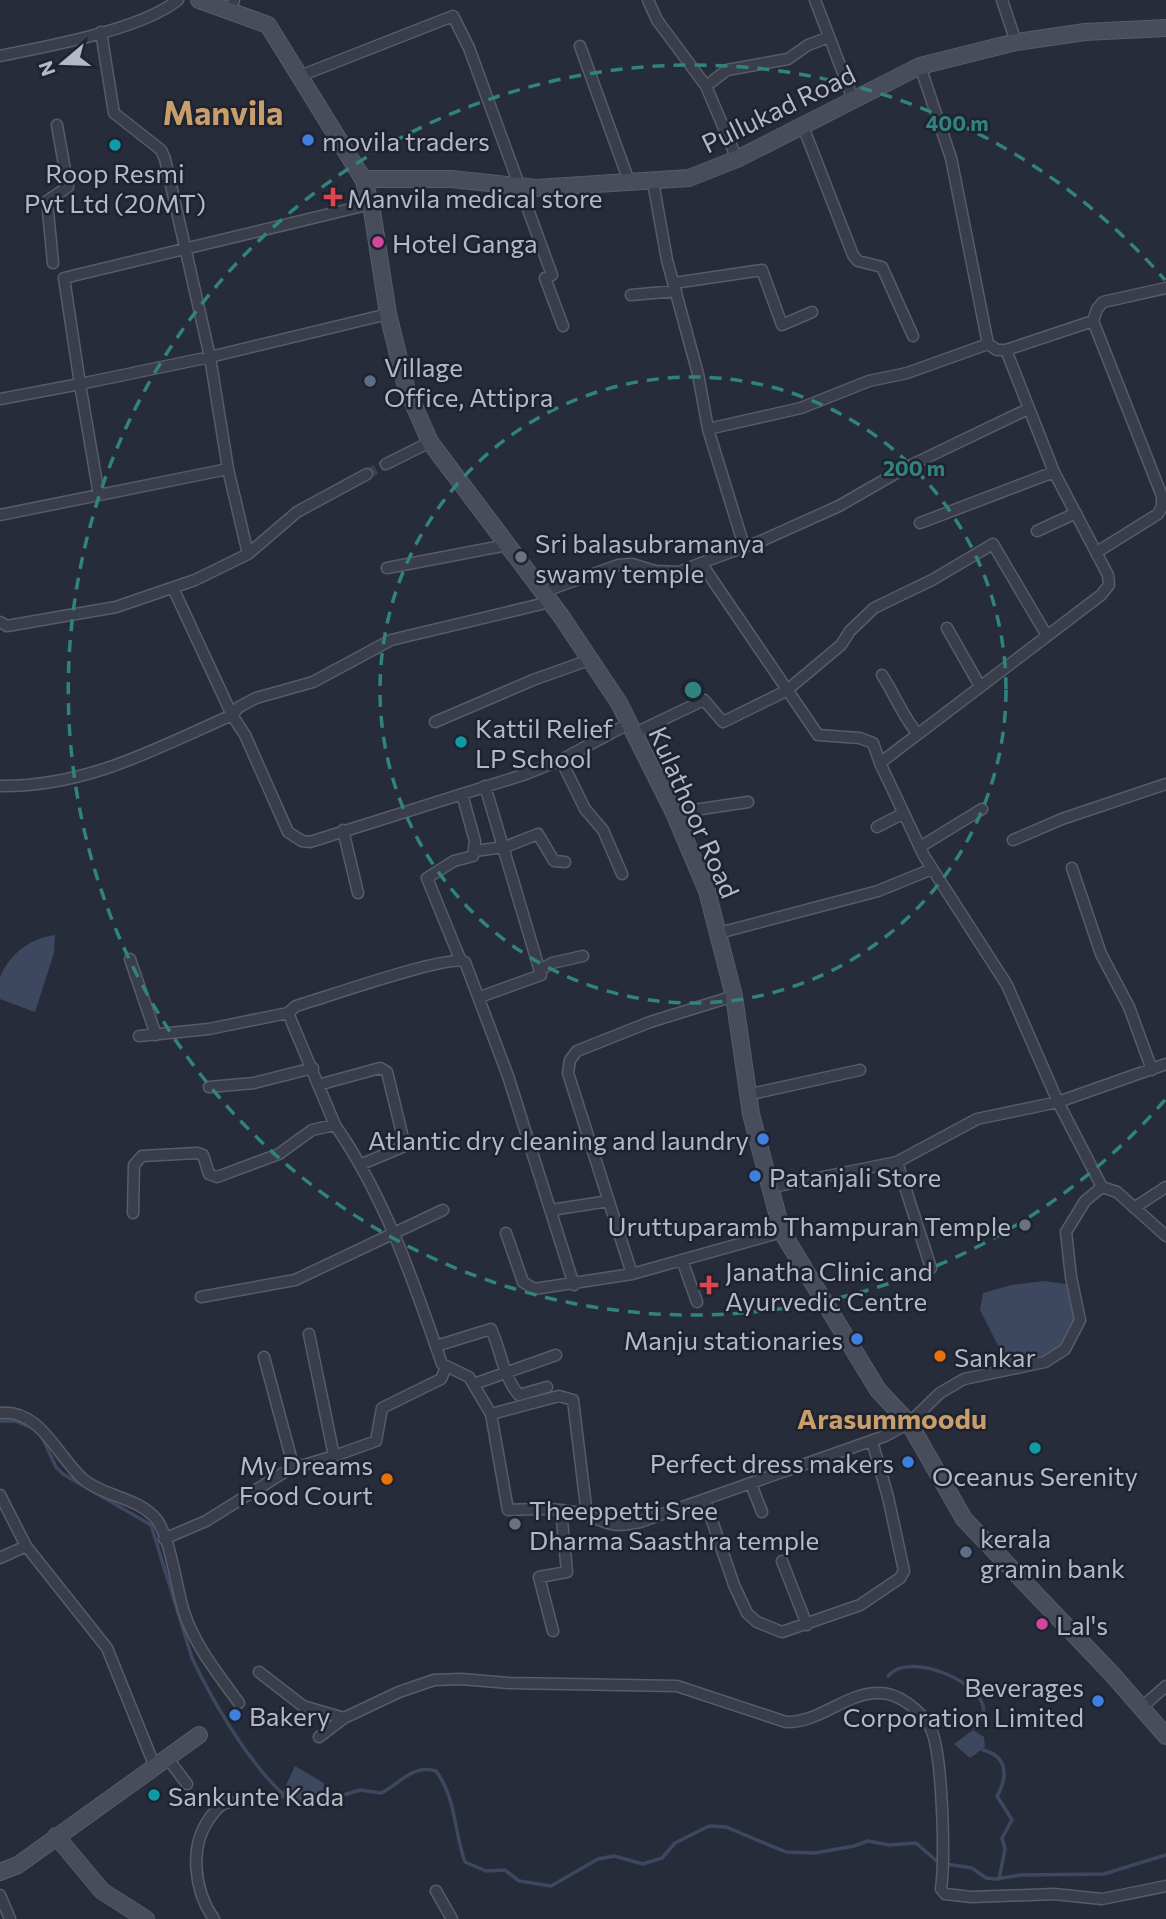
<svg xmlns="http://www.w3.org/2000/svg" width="1166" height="1919" viewBox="0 0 1166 1919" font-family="Commissioner,sans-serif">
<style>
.water{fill:#3d4860}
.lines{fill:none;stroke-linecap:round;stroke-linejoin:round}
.stream{stroke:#3d4860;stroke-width:3.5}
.street-tunnel{stroke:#3b414e;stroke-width:10;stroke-dasharray:10 5;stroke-linecap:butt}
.street-casing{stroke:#575c68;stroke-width:13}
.secondary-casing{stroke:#575c68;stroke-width:18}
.street{stroke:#393e4a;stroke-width:10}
.secondary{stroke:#484d5c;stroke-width:16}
.ring{fill:none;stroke:#30837f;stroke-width:3.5;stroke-dasharray:12 9}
.shop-dot{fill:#3f7fe0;stroke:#1e232f;stroke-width:2.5}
.culture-dot{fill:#0f9aa8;stroke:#1e232f;stroke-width:2.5}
.health-dot{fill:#e0444e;stroke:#1e232f;stroke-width:2.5}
.hotel-dot{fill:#d1479c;stroke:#1e232f;stroke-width:2.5}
.service-dot{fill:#5c6f8a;stroke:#1e232f;stroke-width:2.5}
.worship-dot{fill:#6b7280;stroke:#1e232f;stroke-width:2.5}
.food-dot{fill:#e8710a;stroke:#1e232f;stroke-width:2.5}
.labels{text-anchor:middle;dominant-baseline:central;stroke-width:5;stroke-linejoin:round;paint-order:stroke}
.street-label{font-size:26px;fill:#b4b9c5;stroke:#1e232f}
.poi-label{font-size:26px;fill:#b4b9c5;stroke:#1e232f;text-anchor:start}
.neighbourhood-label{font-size:28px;font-weight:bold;fill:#c89e6d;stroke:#1e232f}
.district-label{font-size:33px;font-weight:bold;fill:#c89e6d;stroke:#1e232f}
.centre{fill:#30837f;stroke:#1e232f;stroke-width:3.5}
.ring-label{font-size:21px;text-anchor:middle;font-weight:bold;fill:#30837f;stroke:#1e232f;stroke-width:5;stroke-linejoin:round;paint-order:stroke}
</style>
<rect width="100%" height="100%" fill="#262c39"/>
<!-- water -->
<path class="water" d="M 55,935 L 54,953 L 35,1012 L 0,999 C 0,993 0,982 0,977 C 10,953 31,938 55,935 Z
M 1044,1281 L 1066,1284 C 1068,1294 1076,1312 1074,1322 C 1069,1349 1032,1373 1007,1363 L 980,1310 L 983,1293 L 1011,1285 Z
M 973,1730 L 984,1737 L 985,1747 L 970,1758 L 954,1744 Z
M 295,1766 L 324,1783 L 322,1802 L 280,1798 Z"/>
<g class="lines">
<!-- stream -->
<path class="stream" d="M 0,1421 L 15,1421 L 32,1428
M 42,1437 L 56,1467 L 63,1474 L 151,1525 L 192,1658 C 213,1702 248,1762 284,1795
M 888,1676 C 909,1649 991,1685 983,1714 C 982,1718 977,1723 975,1728
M 983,1750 C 1008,1756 1008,1777 997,1796 L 1012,1820 L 1002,1838 L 1005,1849 L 999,1879
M 290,1798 L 305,1803 L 321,1802 L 360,1790 L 381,1793 C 400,1784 412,1764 436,1771 C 456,1797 454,1832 465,1862 L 486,1871 L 505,1870 L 519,1881 L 551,1886 L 598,1859 L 614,1856 L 643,1864 L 662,1858 L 675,1843 L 709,1826 L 726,1827 L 786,1852 L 815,1853 L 854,1846 L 868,1841 L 889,1845 L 916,1843 L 939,1863 L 972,1868 L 986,1878 L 995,1879 L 1021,1875 L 1104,1874 L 1166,1855"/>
<!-- street-tunnel -->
<path class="street-tunnel" d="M 367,474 L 386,464"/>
<!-- street casing -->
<g class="street-casing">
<path id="street" d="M 648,0 L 657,20 L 706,86 L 737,159
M 815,0 L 853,99
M 1002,0 L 1016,42
M 229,13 L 234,0
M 101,32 L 114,113 L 161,150 L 165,159 L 210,357 L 228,469 L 248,554
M 580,46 L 630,184
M 0,56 C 49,46 140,30 178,0
M 920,66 L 951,158 L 988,344 L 997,350 L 1006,350
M 300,76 L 453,16 L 469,48 L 552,275 L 545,278 L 563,326
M 706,86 L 727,70 L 788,59 L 808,45 L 829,37
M 802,124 L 853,255 L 858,261 L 882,267 L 913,336
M 653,182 L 667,260 L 698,374 L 708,429 L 744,546
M 371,204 L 64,278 L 80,384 L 210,357 L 388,314
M 53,263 L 47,201 L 68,187 L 57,125
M 674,283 L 762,270 L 782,325 L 812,312
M 631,295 L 676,291
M 1093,321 L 1097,309 L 1103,302 L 1166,288
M 0,399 L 80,384 L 99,495
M 708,429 L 801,408 L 869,381 L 907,373 L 988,344
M 386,464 L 430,442
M 0,515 L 228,469
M 920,523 L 1054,472
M 1037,531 L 1076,513
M 701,563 L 761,541 L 839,506 L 905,468 L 1028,409
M 387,568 L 507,545
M 543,592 L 618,565 L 632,564 L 655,571 L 679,572 L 701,563 L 818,735 L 860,738 L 873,743 L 880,763 L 1101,595 L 1109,585 L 1108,575 L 1054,472 L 1006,350 L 1093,321 L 1162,496 L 1162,507 L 1158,514 L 1097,552
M 550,602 L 391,640 L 313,682 L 256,698 L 239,707 L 232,715 L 245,735 L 288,832 L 302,841 L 310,842 L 526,774 L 561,760 L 628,724
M 0,622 L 7,626 L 116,607 L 195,580 L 248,554 L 297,512 L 367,474
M 947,628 L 980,686
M 882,675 C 894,693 904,719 918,734
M 435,722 L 533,680 L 589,660
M 633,734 L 704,700 L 723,722 L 786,691 L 841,645 L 850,631 L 874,608 L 932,580 L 993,544 L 1046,634
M 561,760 L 585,809 L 603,830 L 622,874
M 0,786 C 87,787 155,749 232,715 L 173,588
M 674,813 L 748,802
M 877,827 L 904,813
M 343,830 L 358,893
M 1013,840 L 1062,819 L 1166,784
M 920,847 L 982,809
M 474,851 L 505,847 L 538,834 L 554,861 L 565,862
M 1072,868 L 1101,954 L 1129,1007 L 1152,1070
M 719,933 L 878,891 L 932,869
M 130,959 L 156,1035
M 460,959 L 427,878 L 454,861 L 473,856 L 475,841 L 462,794
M 540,970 L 552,963 L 583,956
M 480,997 L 541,975 L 485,786
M 288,1013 L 296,1006 C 321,999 450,953 465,962 L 508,1076 L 574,1285
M 318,1085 L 380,1068 L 387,1072 L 405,1146 L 362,1164
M 209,1087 L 254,1083 L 313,1068
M 747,1095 L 860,1070
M 335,1125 C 384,1195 414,1282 442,1364 L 469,1377 L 491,1414 L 508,1510 C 532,1509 563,1507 586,1515 C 613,1524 609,1528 640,1522 L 885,1436 L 909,1423 L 940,1393 L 964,1379 L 1045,1362 L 1065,1349 L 1080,1320 L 1071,1277 L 1066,1232 L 1085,1201 L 1102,1187 L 1058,1102 L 1007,985 L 924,856 L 880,763
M 897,1162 L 931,1268
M 1102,1187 L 1117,1192 L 1166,1236
M 768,1188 L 897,1162 L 977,1119 L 1058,1102 L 1166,1064
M 1134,1208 L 1166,1187
M 551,1210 L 609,1201
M 133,1213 L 134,1165 L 142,1156 L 197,1153 L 203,1155 L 209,1174 L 217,1177 L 279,1154 L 312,1130 L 335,1125 L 288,1013 L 209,1029 L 139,1036
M 506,1233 L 523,1282 L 534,1289 L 632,1274 L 782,1232
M 682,1260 L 697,1302
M 632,1274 L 568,1073 L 570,1060 L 577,1051 L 650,1022 L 734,996
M 201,1297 L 295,1280 L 443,1210
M 436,1346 L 491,1329 C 501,1350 503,1377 519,1395 L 547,1387
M 264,1357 L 292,1461 L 301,1466 L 334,1456 L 309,1334
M 474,1384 L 556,1355
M 0,1413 C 41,1409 56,1455 83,1479 C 104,1497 139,1497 157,1520 C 171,1540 176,1587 184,1612 C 195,1646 218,1674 239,1703
M 491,1414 L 559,1396 L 573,1400 L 587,1515
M 334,1456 L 376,1441 L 382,1408 L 441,1379 L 446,1367
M 751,1484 L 762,1512
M 0,1495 L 26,1546
M 705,1500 L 734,1585 L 747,1613 L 757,1622 L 782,1632 L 860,1605 L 900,1578 L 904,1571 L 888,1497 L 872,1441
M 164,1539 L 206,1521 L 296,1465
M 0,1558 L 26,1546 L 107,1648 L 155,1767
M 782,1561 L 807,1625
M 553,1631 L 539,1577 L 567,1572 L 561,1510
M 259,1672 L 303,1706 L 344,1718 L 319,1737
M 1142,1707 L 1166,1686
M 344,1718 L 399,1692 L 434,1680 L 461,1679 L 509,1683 L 677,1686 L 786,1722 C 820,1723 845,1693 878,1693 C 898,1692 920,1710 930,1727 C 943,1751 945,1860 941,1889 L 945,1894 L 972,1897 L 1054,1894 L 1102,1899 L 1166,1886
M 168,1759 L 187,1784
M 436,1891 L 452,1919
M 0,1895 L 10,1919
M 214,1919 C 194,1891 189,1847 209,1819 C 215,1811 220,1803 230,1802"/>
</g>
<!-- secondary casing -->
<g class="secondary-casing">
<path id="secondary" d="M 199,0 L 268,25 L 363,179 L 371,204 L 388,314 L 406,387 L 430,442 L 561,616 L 619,703 L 674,813 L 707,891 L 734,996 L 751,1114 L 782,1232 L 878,1390 L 909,1423 L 964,1519 L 1112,1674 L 1166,1736
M 363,179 L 451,179 L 536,188 L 689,178 L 737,159 L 920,66 L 1016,42 L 1085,32 L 1166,28
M 56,1836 L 102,1891 L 146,1919
M 0,1872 L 18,1865 L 199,1735"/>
</g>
<!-- street -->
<use href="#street" class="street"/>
<!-- secondary -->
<use href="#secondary" class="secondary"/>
</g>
<!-- distance rings -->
<g class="ring">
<circle cx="693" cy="690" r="313"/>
<path d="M1165 1100A625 625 0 1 1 1165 280"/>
</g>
<!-- markers -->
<g class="shop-dot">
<circle cx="308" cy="140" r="7"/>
<circle cx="763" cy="1139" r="7"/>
<circle cx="755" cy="1176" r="7"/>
<circle cx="857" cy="1339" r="7"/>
<circle cx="908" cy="1462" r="7"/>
<circle cx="1098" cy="1701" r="7"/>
<circle cx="235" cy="1715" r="7"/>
</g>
<g class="culture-dot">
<circle cx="115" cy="145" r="7"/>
<circle cx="461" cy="742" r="7"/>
<circle cx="1035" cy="1448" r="7"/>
<circle cx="154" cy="1795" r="7"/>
</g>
<g class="health-dot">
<path d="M329.5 186.5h7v7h7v7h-7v7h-7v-7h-7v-7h7z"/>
<path d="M705.5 1274.5h7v7h7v7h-7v7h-7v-7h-7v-7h7z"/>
</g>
<g class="hotel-dot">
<circle cx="378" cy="242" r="7"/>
<circle cx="1042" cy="1624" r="7"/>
</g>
<g class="service-dot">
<circle cx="370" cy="381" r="7"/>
<circle cx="966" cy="1552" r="7"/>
</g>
<g class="worship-dot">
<circle cx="521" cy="557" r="7"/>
<circle cx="1025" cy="1225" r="7"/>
<circle cx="515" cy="1524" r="7"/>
</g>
<g class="food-dot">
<circle cx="940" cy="1356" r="7"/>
<circle cx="387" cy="1479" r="7"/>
</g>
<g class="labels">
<!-- street labels -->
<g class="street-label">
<text transform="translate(778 108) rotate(-26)">Pullukad Road</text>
<text transform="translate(695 812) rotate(66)">Kulathoor Road</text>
</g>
<!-- poi labels -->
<g class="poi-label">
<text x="322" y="140">movila traders</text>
<text x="115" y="172" text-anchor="middle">Roop Resmi<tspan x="115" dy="30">Pvt Ltd (20MT)</tspan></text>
<text x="347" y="197">Manvila medical store</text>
<text x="392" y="242">Hotel Ganga</text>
<text x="384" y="366">Village<tspan x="384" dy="30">Office, Attipra</tspan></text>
<text x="535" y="542">Sri balasubramanya<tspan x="535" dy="30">swamy temple</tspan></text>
<text x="475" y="727">Kattil Relief<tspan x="475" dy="30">LP School</tspan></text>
<text x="749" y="1139" text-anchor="end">Atlantic dry cleaning and laundry</text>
<text x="769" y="1176">Patanjali Store</text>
<text x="1011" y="1225" text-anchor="end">Uruttuparamb Thampuran Temple</text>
<text x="725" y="1270">Janatha Clinic and<tspan x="725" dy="30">Ayurvedic Centre</tspan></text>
<text x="843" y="1339" text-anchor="end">Manju stationaries</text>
<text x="954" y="1356">Sankar</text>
<text x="894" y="1462" text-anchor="end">Perfect dress makers</text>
<text x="373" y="1464" text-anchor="end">My Dreams<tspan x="373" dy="30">Food Court</tspan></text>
<text x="1035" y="1475" text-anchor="middle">Oceanus Serenity</text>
<text x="529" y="1509">Theeppetti Sree<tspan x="529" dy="30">Dharma Saasthra temple</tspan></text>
<text x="980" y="1537">kerala<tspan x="980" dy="30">gramin bank</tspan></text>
<text x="1056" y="1624">Lal's</text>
<text x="1084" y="1686" text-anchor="end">Beverages<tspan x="1084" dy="30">Corporation Limited</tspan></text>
<text x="249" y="1715">Bakery</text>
<text x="168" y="1795">Sankunte Kada</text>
</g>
<!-- neighbourhood labels -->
<g class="neighbourhood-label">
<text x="892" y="1418">Arasummoodu</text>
</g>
<!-- district labels -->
<g class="district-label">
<text x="223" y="111">Manvila</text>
</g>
</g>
<circle cx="693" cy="690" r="10" class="centre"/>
<g class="ring-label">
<text x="957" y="131">400 m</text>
<text x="914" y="476">200 m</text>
</g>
<!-- north arrow -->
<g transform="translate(63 63) rotate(251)" stroke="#1e232f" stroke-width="5" paint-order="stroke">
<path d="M0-5L12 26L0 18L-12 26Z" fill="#b4b9c5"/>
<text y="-10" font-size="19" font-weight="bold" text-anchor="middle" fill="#b4b9c5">N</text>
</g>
</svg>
